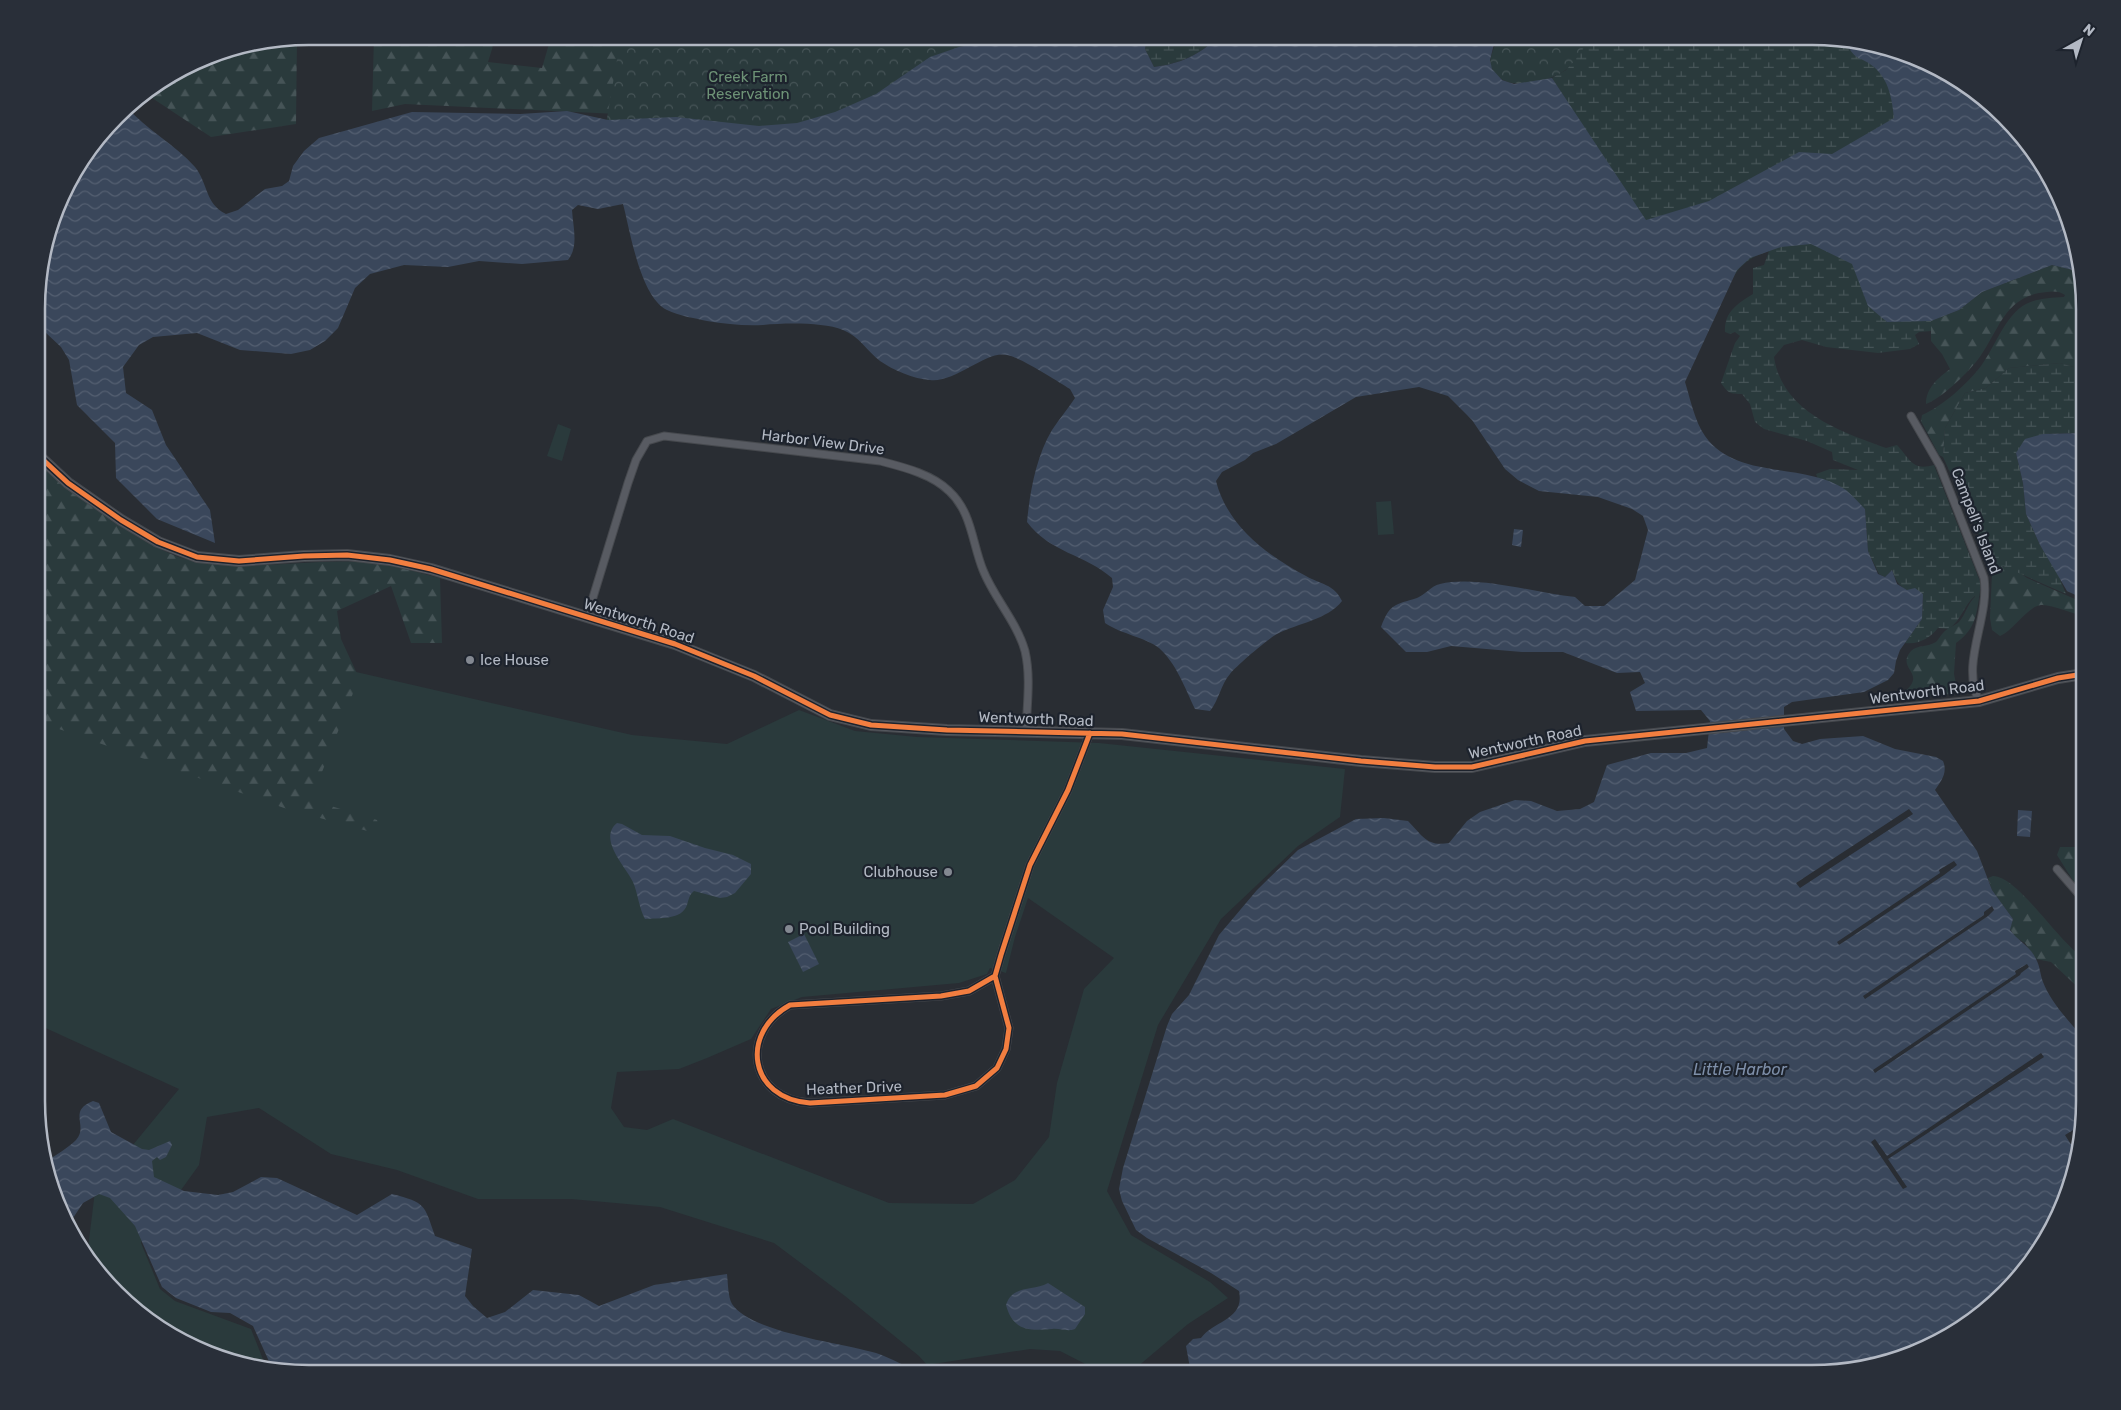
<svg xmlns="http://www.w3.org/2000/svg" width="2121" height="1410" viewBox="0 0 2121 1410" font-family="Rubik,sans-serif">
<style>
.grass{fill:#2a3a3c;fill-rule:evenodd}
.forest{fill:url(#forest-firs)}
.wetland{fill:url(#wetland-marsh)}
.park{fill:url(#park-crowns)}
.water{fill:url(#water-waves)}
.pier{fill:#292d33}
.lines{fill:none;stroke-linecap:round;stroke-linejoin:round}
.street-casing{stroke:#46494e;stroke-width:9}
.secondary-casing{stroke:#46494e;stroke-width:12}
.street{stroke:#585b62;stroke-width:7}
.secondary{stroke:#575a60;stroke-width:10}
.cycleway-casing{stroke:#1d232d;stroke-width:8}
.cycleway{stroke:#f27e40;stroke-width:5}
.poi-dot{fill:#838891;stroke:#1d232d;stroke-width:2}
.labels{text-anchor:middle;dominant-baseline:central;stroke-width:4.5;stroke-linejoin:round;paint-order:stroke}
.park-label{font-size:15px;fill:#6d9276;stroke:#1d232d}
.street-label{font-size:15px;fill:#b3b9c4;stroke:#1d232d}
.poi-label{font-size:15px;fill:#b3b9c4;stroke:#1d232d;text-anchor:start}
.water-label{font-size:16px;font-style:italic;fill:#7e8fa9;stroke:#1d232d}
.rim{fill:none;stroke:#b3b9c4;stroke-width:2.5}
</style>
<defs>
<pattern id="forest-firs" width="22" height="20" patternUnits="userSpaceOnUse" patternTransform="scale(1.25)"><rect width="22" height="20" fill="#2a3a3c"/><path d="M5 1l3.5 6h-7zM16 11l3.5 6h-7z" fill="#465457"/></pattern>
<pattern id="wetland-marsh" width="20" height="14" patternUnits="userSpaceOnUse" patternTransform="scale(1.25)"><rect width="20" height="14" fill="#2a3a3c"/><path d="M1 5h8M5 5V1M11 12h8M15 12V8" fill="none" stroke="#465457"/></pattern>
<pattern id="park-crowns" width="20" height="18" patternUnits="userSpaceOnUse" patternTransform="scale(1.25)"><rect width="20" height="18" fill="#2a3a3c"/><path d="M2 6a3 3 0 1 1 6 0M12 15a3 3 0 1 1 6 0" fill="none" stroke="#465457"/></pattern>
<pattern id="water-waves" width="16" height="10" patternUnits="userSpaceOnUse" patternTransform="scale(1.25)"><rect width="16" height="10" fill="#3a475b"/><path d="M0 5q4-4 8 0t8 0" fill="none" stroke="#545f71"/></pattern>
</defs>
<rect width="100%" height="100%" fill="#292d33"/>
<!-- grass -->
<path class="grass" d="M 558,424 L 571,429 L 562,461 L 547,456 Z
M 1391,501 L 1394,534 L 1378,535 L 1376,502 Z
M 343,669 L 632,735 L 727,744 L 799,710 L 855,731 L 917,737 L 1099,743 L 1345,769 L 1340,817 L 1298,846 L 1221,919 L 1158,1025 L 1107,1191 L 1131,1235 L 1210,1282 L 1228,1298 L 1188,1324 L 1130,1373 L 1103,1373 L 1060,1351 L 1030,1349 L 927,1365 L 919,1356 L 845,1296 L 774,1243 L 660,1207 L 571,1199 L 478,1199 L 397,1170 L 331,1154 L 259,1108 L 207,1117 L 199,1165 L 176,1197 L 144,1235 L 141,1243 L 160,1289 L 175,1301 L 251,1329 L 266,1367 L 222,1359 L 157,1328 L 116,1294 L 87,1256 L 95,1191 L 179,1089 L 39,1025 L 39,696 ZM 1028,898 L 1114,958 L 1084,989 L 1057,1083 L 1049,1137 L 1015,1180 L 973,1204 L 889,1203 L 673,1119 L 647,1130 L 624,1127 L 611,1108 L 617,1072 L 679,1069 L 707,1058 L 751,1039 L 771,1009 L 802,997 L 959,983 L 987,974 L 990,968 L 1006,973 L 1015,937 Z"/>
<!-- forest -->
<path class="forest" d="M 374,36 L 496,36 L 488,62 L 542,68 L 551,37 L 610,41 L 617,36 L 715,36 L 727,41 L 618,114 L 405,104 L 372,111 Z
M 297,39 L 296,124 L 211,137 L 146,94 L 205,57 Z
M 2052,265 L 2081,272 L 2084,291 L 2084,370 L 2060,363 L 2009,368 L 1986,388 L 1965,393 L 1945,428 L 1943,457 L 1939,455 L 1921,421 L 1922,415 C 1943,406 1967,384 1981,366 C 1995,347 2005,315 2026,304 C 2038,298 2051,298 2064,297 L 2065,295 C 2060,291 2053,291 2047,292 C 2003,295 1999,333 1976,362 C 1965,375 1942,398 1926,404 C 1926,388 1938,378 1950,369 L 1942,354 L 1931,341 L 1931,321 L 1959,310 L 1982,292 Z
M 39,461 C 73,495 151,555 198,562 C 256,572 315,557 373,563 C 395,565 418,573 440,578 L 442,643 L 411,643 L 391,586 L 337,611 L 341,639 L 359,678 L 311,800 L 377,820 L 382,835 L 287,809 L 39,722 Z
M 2002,566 L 2016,570 L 2027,578 L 2084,603 L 2084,616 C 2073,614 2051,604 2041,605 C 2028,606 2014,630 2000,636 L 1992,630 L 1990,618 L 1992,573 Z
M 1976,596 L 1979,598 C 1976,619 1973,631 1956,643 L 1954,674 L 1956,684 L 1950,694 L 1902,699 L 1903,693 C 1929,673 1895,669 1911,651 C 1917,645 1928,647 1936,642 C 1939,639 1940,636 1943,633 C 1947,628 1954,626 1959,622 C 1966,614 1968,602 1976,596 Z
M 2084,843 L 2084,892 L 2077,887 L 2057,855 L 2060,847 L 2078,847 Z
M 1993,876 C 2018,876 2058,942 2084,958 L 2084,993 L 2051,962 L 2036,959 L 2025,943 L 2015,937 L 2010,929 L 2013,919 L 1992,890 L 1988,878 Z"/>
<!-- wetland -->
<path class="wetland" d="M 1147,36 L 1218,36 C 1201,55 1178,64 1154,67 L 1145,49 Z
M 1589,36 L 1812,36 L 1899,51 L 1964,82 L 2017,129 L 2075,238 L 2081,272 L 2052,265 L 1982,292 L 1959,310 L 1931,321 L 1931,331 L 1919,332 L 1915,335 L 1919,344 L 1910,349 L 1878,353 L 1826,347 L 1802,340 L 1784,345 L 1774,357 C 1782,412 1841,432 1886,448 L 1897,445 C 1911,460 1912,471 1934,465 L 1981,584 L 1979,598 L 1975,596 C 1964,605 1962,619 1949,629 L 1938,628 C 1930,638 1918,645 1905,643 L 1922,619 L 1923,594 C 1904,590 1899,589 1892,570 L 1885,577 L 1879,574 L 1868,551 L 1865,509 L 1845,490 L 1818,479 L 1816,474 L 1830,469 L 1858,470 L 1833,460 L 1832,452 L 1807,441 L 1764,429 L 1755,422 L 1750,404 L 1742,394 C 1730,394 1728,393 1721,383 L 1735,343 L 1740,336 L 1735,332 L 1730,334 L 1725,332 C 1724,312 1737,304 1753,294 L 1753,268 L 1764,265 L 1769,251 C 1740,260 1735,273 1722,298 L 1676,297 L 1570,106 L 1552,78 L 1566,70 L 1589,41 Z
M 2060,363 L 2084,370 L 2084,433 L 2043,434 L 2016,453 L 2023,483 L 2026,514 L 2040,545 L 2055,567 L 2066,594 L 2003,566 L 1992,573 L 1984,546 L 1943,457 L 1945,428 L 1965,393 L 1986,388 L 2009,368 Z"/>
<!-- park -->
<path class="park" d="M 621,36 L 1017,36 L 814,129 L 606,124 Z
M 1496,36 L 1589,36 L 1589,41 C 1581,51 1573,65 1564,71 C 1546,83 1500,94 1491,66 C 1488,56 1497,47 1496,36 Z"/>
<!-- water -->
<path class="water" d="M 1005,36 L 1147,36 L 1145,49 L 1154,67 C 1179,64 1201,55 1218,36 L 1496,36 L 1490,60 L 1492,69 L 1502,80 L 1514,84 L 1552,78 L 1646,220 L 1709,201 L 1799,152 L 1832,154 L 1894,118 C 1892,99 1889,80 1874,67 C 1859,55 1857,63 1845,42 C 1863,45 1884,45 1901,51 C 2001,91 2063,166 2081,272 L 2052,265 L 1982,292 L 1959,310 L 1931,321 L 1887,322 L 1868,306 L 1852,264 L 1811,244 L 1781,247 L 1750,258 L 1737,270 L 1685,382 C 1690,398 1695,422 1705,436 C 1737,481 1804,461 1846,490 C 1853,496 1859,503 1865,509 L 1868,551 L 1878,574 L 1885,577 L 1892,570 L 1897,584 L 1907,590 L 1915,588 L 1923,594 L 1922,619 L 1900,650 L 1896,661 L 1894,673 L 1888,680 L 1864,692 L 1792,702 L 1784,707 L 1784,729 L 1793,741 L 1802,744 L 1820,739 L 1863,736 L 1895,749 L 1936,757 L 1943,761 C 1948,773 1941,781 1935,790 L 1977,851 L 1992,890 L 2013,919 L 2010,930 C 2018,941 2030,946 2036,959 C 2040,966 2040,974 2043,982 C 2051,1003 2070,1022 2084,1039 L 2084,1119 L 2083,1124 L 2065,1135 L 2077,1154 L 2070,1188 L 2039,1253 L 1992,1306 L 1948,1337 L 1883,1364 L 1830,1373 L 1187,1373 L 1190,1368 L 1186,1346 L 1193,1339 L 1201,1338 C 1214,1320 1245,1320 1239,1291 L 1211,1273 L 1147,1238 L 1136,1230 L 1122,1201 L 1119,1189 L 1123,1168 L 1167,1026 L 1172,1014 L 1189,995 L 1219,935 L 1257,890 L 1298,850 L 1356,819 L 1384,818 L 1408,821 C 1423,836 1427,847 1449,843 L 1467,821 L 1480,812 L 1515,800 L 1531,801 L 1557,811 L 1580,809 L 1594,802 L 1607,765 L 1651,753 L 1686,753 L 1707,748 L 1710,721 L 1701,710 L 1636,711 L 1630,692 L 1645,683 L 1640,672 L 1617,673 L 1563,652 L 1522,652 L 1451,646 L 1427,652 L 1406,652 L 1381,627 C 1390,603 1395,605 1417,598 C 1425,595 1431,586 1440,584 C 1477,575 1536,593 1575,597 L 1585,606 L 1604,606 L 1635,580 L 1648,530 L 1643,516 L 1632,509 L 1598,497 L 1539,491 L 1518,480 L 1505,469 L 1472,420 L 1448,396 L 1419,387 L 1356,397 L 1276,444 L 1253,453 L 1245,460 L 1222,472 L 1216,481 C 1227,525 1266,555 1306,576 C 1320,584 1334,584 1342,601 C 1327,620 1298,623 1277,634 C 1269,638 1236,666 1230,674 C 1221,684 1219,700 1210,711 L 1195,709 C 1185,688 1176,663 1159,648 C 1147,638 1121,634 1105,623 L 1103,610 L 1113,587 L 1112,578 C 1086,555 1049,552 1027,522 C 1030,491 1036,457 1052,430 C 1059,419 1068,409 1075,398 L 1070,389 C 1057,381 1020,357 1007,355 C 986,350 956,383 930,380 C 914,379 893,370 880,361 C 867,351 859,336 843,330 C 823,322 785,323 763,325 C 744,326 726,324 707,321 C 694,318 679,316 667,310 C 640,297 630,230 623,204 L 598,209 L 578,205 L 572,210 C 573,227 579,246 568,260 L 522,264 L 479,261 L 448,267 L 404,265 L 370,274 L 355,288 L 338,328 L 325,341 L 310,350 L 291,354 L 240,350 L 197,333 L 153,337 L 139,345 L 123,367 L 126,393 L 152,410 L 166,445 L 210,510 L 215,543 L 157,519 L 116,478 L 115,443 L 77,405 L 69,360 L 61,347 L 45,332 L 39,321 L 39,274 L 65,188 L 127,107 C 146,130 175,144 195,167 C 208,183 205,204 226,214 L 238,210 L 265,189 L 282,186 L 289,181 L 293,166 L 304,151 L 319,138 L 412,112 L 520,114 L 567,111 L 608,120 L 676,117 L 759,126 L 797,123 L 835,112 L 876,94 L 930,57 L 959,47 L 988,41 L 1001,40 Z
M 2084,433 L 2084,599 L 2067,591 L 2040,545 L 2026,514 L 2023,483 L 2016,453 L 2025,439 L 2043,434 Z
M 1514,529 L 1523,530 L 1521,547 L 1512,545 Z
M 2018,810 L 2032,811 L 2030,837 L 2017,836 Z
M 617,823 L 622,824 L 642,835 L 670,836 L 705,848 L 733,855 L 751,864 L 751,874 L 735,893 L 727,897 L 720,898 L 694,891 C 689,895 689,899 687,905 C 682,920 659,918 645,919 C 639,908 638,894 633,882 C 627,868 597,839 617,823 Z
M 804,934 L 819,964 L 803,972 L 788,942 Z
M 93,1101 L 99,1103 L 111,1132 L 142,1149 L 149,1150 L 170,1141 L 172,1145 L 166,1157 L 160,1160 L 157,1157 L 152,1161 L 154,1177 L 184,1191 L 218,1195 L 233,1192 L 261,1177 L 277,1178 L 357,1215 L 392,1194 C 426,1203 424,1204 435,1236 L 472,1249 L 465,1296 L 473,1306 L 487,1318 L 505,1312 L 533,1290 L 579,1295 L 599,1306 L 654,1285 L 727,1274 C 728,1283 728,1297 732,1304 C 751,1333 844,1343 876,1353 C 891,1358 907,1367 921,1374 L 309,1374 L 272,1368 L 253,1326 L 230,1313 L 211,1312 L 176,1298 L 162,1287 L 135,1226 L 110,1198 L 99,1194 L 83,1203 L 73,1218 L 80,1246 L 73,1238 L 47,1161 C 56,1155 68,1148 76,1140 C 89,1126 67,1111 93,1101 Z
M 1048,1283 L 1085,1307 L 1085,1314 L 1075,1329 C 1067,1332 1060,1328 1052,1329 C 1029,1331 1013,1331 1006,1305 C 1013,1284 1032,1292 1048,1283 Z"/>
<!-- pier -->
<path class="pier" d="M 1909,809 L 1913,814 L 1800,888 L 1796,883 Z
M 1954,861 L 1957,865 L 1944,875 L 1839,945 L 1837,942 L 1940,873 L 1939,870 Z
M 1992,906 L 1994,910 L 1988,916 L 1865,999 L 1863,996 L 1984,915 L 1984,912 Z
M 2027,964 L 2029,967 L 2021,973 L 2020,975 L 1875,1073 L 1873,1070 L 2016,974 L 2015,971 Z
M 2041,1053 L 2044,1057 L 1888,1159 L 1907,1187 L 1903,1189 L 1871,1142 L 1875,1139 L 1887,1156 Z"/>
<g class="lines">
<!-- street casing -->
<g class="street-casing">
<path id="street" d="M 1911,416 L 1940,466 L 1984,578 C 1990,619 1960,662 1979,701
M 587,617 L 628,483 L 636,460 L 647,441 L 664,436 L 880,461 C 903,467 932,474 949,491 C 972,512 972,543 983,570 C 994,598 1017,622 1025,651 C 1031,677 1027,704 1026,731
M 2057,869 L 2084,900
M 995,976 L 969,991 L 941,996 L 790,1005 C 739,1033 749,1099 810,1103 L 945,1095 L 976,1086 L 997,1068 L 1006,1049 L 1009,1028 L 995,976 L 1001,955 L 1030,865 L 1068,790 L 1090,733"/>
</g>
<!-- secondary casing -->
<g class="secondary-casing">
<path id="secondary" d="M 39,456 L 68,483 L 121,520 L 158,542 L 197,557 L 239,561 L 304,556 L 347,555 L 390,560 L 431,569 L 675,644 L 754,676 L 830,715 L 871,725 L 947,730 L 1122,734 L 1361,761 L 1435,767 L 1472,767 L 1585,741 L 1979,701 L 2058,678 L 2084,674"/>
</g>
<!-- street -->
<use href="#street" class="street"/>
<!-- secondary -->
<use href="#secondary" class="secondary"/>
<!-- cycleway casing -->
<g class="cycleway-casing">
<path id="cycleway" d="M 39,456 L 68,483 L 121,520 L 158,542 L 197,557 L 239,561 L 304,556 L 347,555 L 390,560 L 431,569 L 675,644 L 754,676 L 830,715 L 871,725 L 947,730 L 1122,734 L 1361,761 L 1435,767 L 1472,767 L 1585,741 L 1979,701 L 2058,678 L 2084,674
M 995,976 L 969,991 L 941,996 L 790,1005 C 739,1033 749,1099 810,1103 L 945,1095 L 976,1086 L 997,1068 L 1006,1049 L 1009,1028 L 995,976 L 1001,955 L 1030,865 L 1068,790 L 1090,733"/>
</g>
<!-- cycleway -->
<use href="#cycleway" class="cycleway"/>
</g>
<!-- markers -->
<g class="poi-dot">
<circle cx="470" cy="660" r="5"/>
<circle cx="948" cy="872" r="5"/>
<circle cx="789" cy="929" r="5"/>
</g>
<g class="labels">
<!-- park labels -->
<g class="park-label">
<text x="748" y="77">Creek Farm<tspan x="748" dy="17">Reservation</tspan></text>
</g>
<!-- street labels -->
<g class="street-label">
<text transform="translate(823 442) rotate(7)">Harbor View Drive</text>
<text transform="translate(1976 521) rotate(69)">Campell's Island</text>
<text transform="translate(639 621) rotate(18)">Wentworth Road</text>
<text transform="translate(1927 692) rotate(-7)">Wentworth Road</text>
<text transform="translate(1036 719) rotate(2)">Wentworth Road</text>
<text transform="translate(1525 742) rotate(-12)">Wentworth Road</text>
<text transform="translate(854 1088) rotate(-2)">Heather Drive</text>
</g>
<!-- poi labels -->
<g class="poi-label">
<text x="480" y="660">Ice House</text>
<text x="938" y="872" text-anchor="end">Clubhouse</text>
<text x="799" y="929">Pool Building</text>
</g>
<!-- water labels -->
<g class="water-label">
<text x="1740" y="1069">Little Harbor</text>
</g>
</g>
<!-- crop -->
<path d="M0 0H2121V1410H0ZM309 45H1812A264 264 0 0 1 2076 309V1101A264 264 0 0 1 1812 1365H309A264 264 0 0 1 45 1101V309A264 264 0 0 1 309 45Z" fill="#292f39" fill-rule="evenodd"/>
<path class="rim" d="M309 45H1812A264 264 0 0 1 2076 309V1101A264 264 0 0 1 1812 1365H309A264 264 0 0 1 45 1101V309A264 264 0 0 1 309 45Z"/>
<!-- north arrow -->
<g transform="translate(2081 40) rotate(39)" stroke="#1d232d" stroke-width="4" paint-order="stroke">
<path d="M0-4L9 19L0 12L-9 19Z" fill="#b3b9c4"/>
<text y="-8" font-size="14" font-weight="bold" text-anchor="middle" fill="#b3b9c4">N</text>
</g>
</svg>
